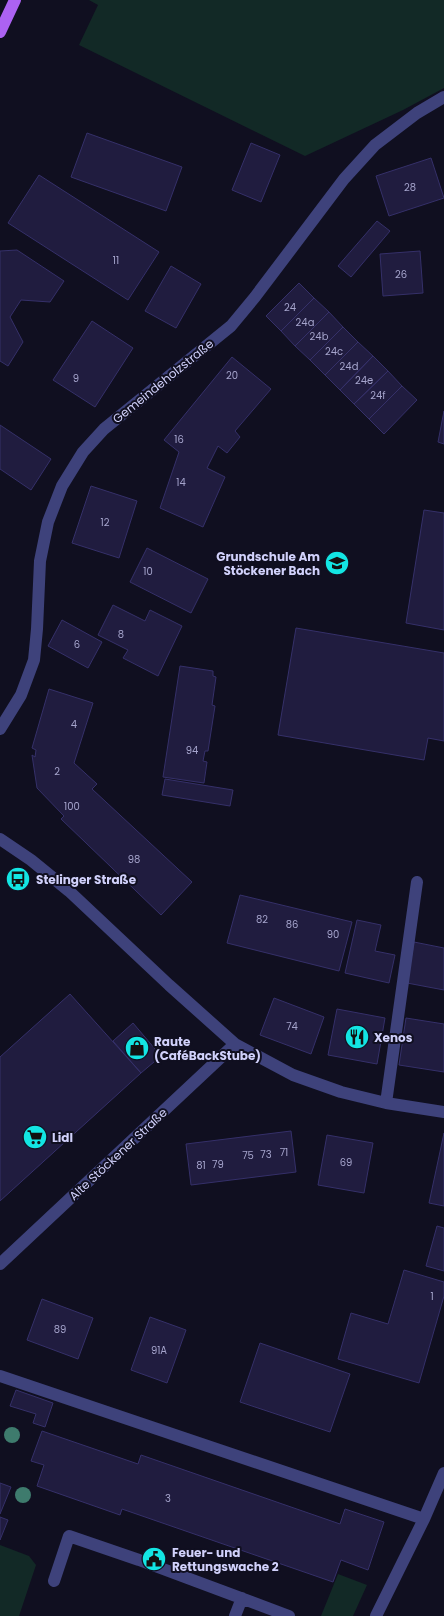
<svg xmlns="http://www.w3.org/2000/svg" width="444" height="1616" viewBox="0 0 444 1616" font-family="Poppins,sans-serif">
<style>
.green{fill:#122926}
.building{fill:#201c3f;stroke:#353069}
.lines{fill:none;stroke-linecap:round;stroke-linejoin:round}
.minor{stroke:#3e427b;stroke-width:12}
.major{stroke:#ac62f2;stroke-width:12}
.tree{fill:#3e7b6d}
.labels{text-anchor:middle;dominant-baseline:central;stroke-width:4;stroke-linejoin:round;paint-order:stroke}
.number-label{font-size:10px;fill:#a5a4cc}
.street-label{font-size:12px;fill:#d1d1fb;stroke:#100f20}
.poi-label{font-size:12px;font-weight:bold;fill:#d1d1fb;stroke:#100f20;text-anchor:start}
</style>
<rect width="100%" height="100%" fill="#100f20"/>
<!-- green -->
<path class="green" d="M 89,0 L 444,0 L 444,88 L 403,110 L 305,156 L 79,45 L 98,5 Z
M 0,1545 L 29,1556 L 36,1565 L 19,1616 L 0,1616 Z
M 338,1574 L 367,1585 L 353,1616 L 321,1616 Z"/>
<!-- building -->
<path class="building" d="M 87,133 L 182,167 L 166,211 L 71,177 Z
M 251,143 L 280,155 L 261,202 L 232,190 Z
M 431,158 L 444,198 L 389,216 L 376,176 Z
M 39,175 L 159,252 L 128,300 L 8,223 Z
M 377,221 L 390,231 L 351,277 L 338,266 Z
M 17,250 L 64,281 L 50,302 L 21,300 L 10,317 L 23,342 L 8,366 L 0,361 L 0,251 Z
M 420,251 L 423,293 L 383,296 L 380,254 Z
M 171,266 L 201,284 L 176,328 L 145,311 Z
M 299,283 L 314,298 L 281,331 L 266,316 Z
M 314,298 L 329,312 L 295,346 L 281,331 Z
M 329,312 L 343,327 L 310,360 L 295,346 Z
M 92,321 L 133,348 L 95,407 L 53,380 Z
M 343,327 L 358,342 L 325,375 L 310,360 Z
M 358,342 L 373,356 L 340,390 L 325,375 Z
M 373,356 L 388,371 L 354,404 L 340,390 Z
M 232,357 L 271,389 L 235,431 L 240,437 L 227,453 L 218,446 L 207,468 L 225,477 L 203,527 L 160,508 L 179,452 L 164,440 Z
M 388,371 L 402,386 L 369,419 L 354,404 Z
M 402,386 L 417,400 L 384,434 L 369,419 Z
M 444,411 L 444,444 L 438,442 Z
M 0,425 L 51,459 L 31,490 L 0,469 Z
M 91,486 L 137,501 L 119,558 L 72,543 Z
M 424,510 L 444,513 L 444,630 L 406,623 Z
M 147,548 L 208,579 L 191,613 L 130,582 Z
M 113,605 L 145,621 L 150,610 L 182,626 L 158,676 L 123,658 L 128,650 L 98,635 Z
M 62,620 L 102,642 L 88,668 L 48,646 Z
M 296,628 L 444,653 L 444,741 L 428,738 L 424,760 L 278,735 Z
M 180,666 L 213,671 L 213,676 L 216,677 L 212,705 L 215,706 L 208,751 L 205,751 L 203,761 L 207,762 L 204,783 L 163,777 Z
M 49,689 L 93,703 L 74,763 L 97,784 L 92,789 L 192,882 L 161,915 L 61,819 L 64,816 L 37,788 L 32,755 L 35,757 L 36,750 L 32,748 Z
M 165,779 L 233,790 L 230,806 L 162,795 Z
M 240,895 L 352,922 L 339,971 L 227,943 Z
M 357,920 L 381,925 L 375,951 L 395,955 L 389,983 L 345,973 Z
M 414,942 L 444,948 L 444,990 L 407,983 Z
M 70,994 L 141,1073 L 0,1201 L 0,1057 Z
M 274,998 L 324,1017 L 311,1054 L 260,1035 Z
M 337,1009 L 385,1018 L 377,1064 L 328,1055 Z
M 406,1018 L 444,1024 L 444,1072 L 399,1065 Z
M 133,1023 L 161,1056 L 141,1073 L 113,1041 Z
M 291,1131 L 296,1172 L 191,1185 L 186,1144 Z
M 444,1133 L 444,1206 L 429,1203 Z
M 327,1135 L 373,1143 L 364,1193 L 318,1185 Z
M 437,1226 L 444,1228 L 444,1271 L 426,1266 Z
M 404,1270 L 444,1282 L 444,1296 L 419,1383 L 338,1359 L 351,1313 L 388,1324 Z
M 42,1299 L 93,1318 L 78,1359 L 27,1340 Z
M 150,1317 L 186,1330 L 167,1383 L 131,1370 Z
M 260,1343 L 350,1374 L 330,1432 L 240,1402 Z
M 16,1390 L 53,1403 L 45,1427 L 33,1423 L 36,1414 L 10,1406 Z
M 42,1431 L 138,1464 L 141,1455 L 340,1524 L 345,1509 L 384,1522 L 368,1570 L 341,1560 L 333,1582 L 122,1509 L 120,1515 L 37,1486 L 44,1465 L 31,1461 Z
M 0,1483 L 11,1487 L 0,1514 Z
M 0,1517 L 8,1520 L 0,1540 Z"/>
<g class="lines">
<!-- minor -->
<path class="minor" d="M 0,729 L 21,695 L 34,660 L 37,629 L 40,561 L 48,522 L 62,486 L 83,452 L 104,429 L 231,326 L 255,297 L 344,179 L 375,145 L 417,113 L 444,97
M 0,839 L 31,860 L 69,891 L 169,985 L 235,1044 L 293,1075 L 341,1092 L 386,1103 L 444,1112
M 386,1103 L 417,882
M 0,1264 L 235,1044
M 0,1376 L 424,1519
M 54,1581 L 69,1536 L 139,1560 L 289,1616
M 235,1616 L 242,1598
M 376,1616 L 424,1519 L 444,1473"/>
<!-- major -->
<path class="major" d="M 0,32 L 15,0"/>
</g>
<!-- trees -->
<g class="tree">
<circle cx="12" cy="1435" r="8"/>
<circle cx="23" cy="1495" r="8"/>
</g>
<!-- icons -->
<defs>
<g id="school-disc" transform="scale(1.25)"><circle r="9.5" fill="#13e5e3" stroke="#100f20"/><path d="M0-5L7-2L0 1L-7-2ZM-4 1L0 2.5L4 1V4Q0 6-4 4Z" fill="#111"/></g>
<g id="bus-disc" transform="scale(1.25)"><circle r="9.5" fill="#13e5e3" stroke="#100f20"/><path d="M-5-6H5V4H4V6H2V4H-2V6H-4V4H-5ZM-3.5-4V0h7V-4ZM-3.5 1.2v1.5H-2V1.2ZM2 1.2v1.5H3.5V1.2Z" fill="#111"/></g>
<g id="restaurant-disc" transform="scale(1.25)"><circle r="9.5" fill="#13e5e3" stroke="#100f20"/><path d="M-5-6h1v4h1v-4h1v4h1v-4h1v5L-1.5 .5V6h-2V.5L-5-1ZM5-6V6H3V1.5H1.5Q1.5-4 5-6Z" fill="#111"/></g>
<g id="shop-disc" transform="scale(1.25)"><circle r="9.5" fill="#13e5e3" stroke="#100f20"/><path d="M-5-2.5h2.3a2.7 3.5 0 0 1 5.4 0H5L5.5 6h-11ZM-1.5-2.5h3a1.5 2.3 0 0 0-3 0Z" fill="#111"/></g>
<g id="supermarket-disc" transform="scale(1.25)"><circle r="9.5" fill="#13e5e3" stroke="#100f20"/><path d="M-6-5.5h2.5l.6 2H6L4.5 2H-2.5L-4.4-4H-6ZM-1.5 3.2a1.3 1.3 0 1 0 .1 0ZM3 3.2a1.3 1.3 0 1 0 .1 0Z" fill="#111"/></g>
<g id="civic-disc" transform="scale(1.25)"><circle r="9.5" fill="#13e5e3" stroke="#100f20"/><path d="M-.6-6.5H3V-4.5H.6V-3L4-1V1h2V6H-6V1h2V-1L-.6-3ZM-1.2 2.5V6h2.4V2.5Z" fill="#111"/></g>
</defs>
<g fill-rule="evenodd">
<use href="#school-disc" x="337" y="563"/>
<use href="#bus-disc" x="18" y="879"/>
<use href="#restaurant-disc" x="357" y="1037"/>
<use href="#shop-disc" x="137" y="1048"/>
<use href="#supermarket-disc" x="35" y="1137"/>
<use href="#civic-disc" x="154" y="1559"/>
</g>
<g class="labels">
<!-- number labels -->
<g class="number-label">
<text x="410" y="187">28</text>
<text x="116" y="260">11</text>
<text x="401" y="274">26</text>
<text x="290" y="307">24</text>
<text x="305" y="322">24a</text>
<text x="319" y="336">24b</text>
<text x="334" y="351">24c</text>
<text x="349" y="366">24d</text>
<text x="232" y="375">20</text>
<text x="76" y="378">9</text>
<text x="364" y="380">24e</text>
<text x="378" y="395">24f</text>
<text x="179" y="439">16</text>
<text x="181" y="482">14</text>
<text x="105" y="522">12</text>
<text x="148" y="571">10</text>
<text x="121" y="634">8</text>
<text x="77" y="644">6</text>
<text x="74" y="724">4</text>
<text x="192" y="750">94</text>
<text x="57" y="771">2</text>
<text x="72" y="806">100</text>
<text x="134" y="859">98</text>
<text x="262" y="919">82</text>
<text x="292" y="924">86</text>
<text x="333" y="934">90</text>
<text x="292" y="1026">74</text>
<text x="284" y="1152">71</text>
<text x="266" y="1154">73</text>
<text x="248" y="1155">75</text>
<text x="346" y="1162">69</text>
<text x="218" y="1164">79</text>
<text x="201" y="1165">81</text>
<text x="432" y="1296">1</text>
<text x="60" y="1329">89</text>
<text x="159" y="1350">91A</text>
<text x="168" y="1498">3</text>
</g>
<!-- street labels -->
<g class="street-label">
<text transform="translate(163 381) rotate(-39)">Gemeindeholzstraße</text>
<text transform="translate(118 1154) rotate(-43)">Alte Stöckener Straße</text>
</g>
<!-- poi labels -->
<g class="poi-label">
<text x="320" y="556" text-anchor="end">Grundschule Am<tspan x="320" dy="14">Stöckener Bach</tspan></text>
<text x="36" y="879">Stelinger Straße</text>
<text x="374" y="1037">Xenos</text>
<text x="154" y="1041">Raute<tspan x="154" dy="14">(CaféBackStube)</tspan></text>
<text x="52" y="1137">Lidl</text>
<text x="172" y="1552">Feuer- und<tspan x="172" dy="14">Rettungswache 2</tspan></text>
</g>
</g>
</svg>
